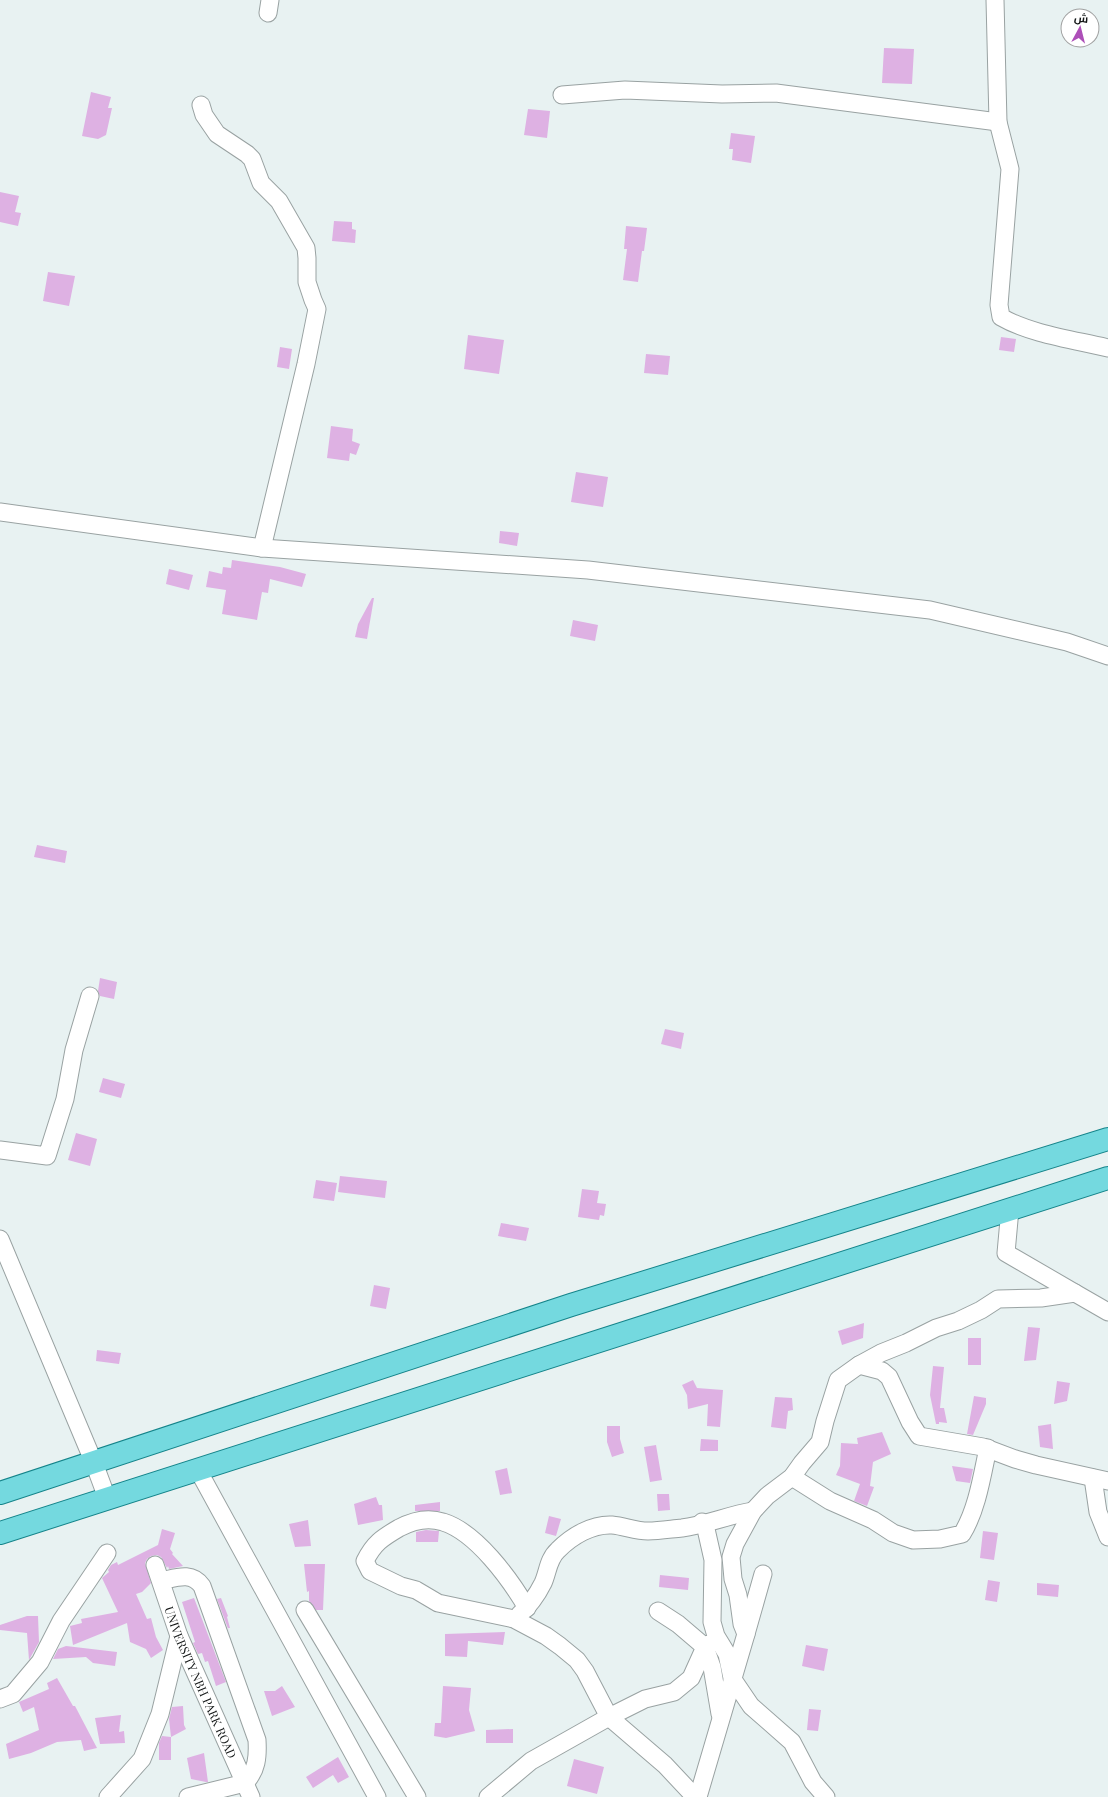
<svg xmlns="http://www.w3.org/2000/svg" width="1108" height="1797" viewBox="0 0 1108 1797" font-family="'Playfair Display',Cairo,serif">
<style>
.building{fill:#deb1e3}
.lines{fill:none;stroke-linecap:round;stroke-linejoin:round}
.minor-casing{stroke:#99a2a2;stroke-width:19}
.primary-casing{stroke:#15848a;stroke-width:24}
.minor{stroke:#fff;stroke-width:17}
.primary{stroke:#74d9df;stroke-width:22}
.labels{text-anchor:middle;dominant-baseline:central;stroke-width:4;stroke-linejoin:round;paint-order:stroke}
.street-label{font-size:12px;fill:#121515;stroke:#fff}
</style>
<rect width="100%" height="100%" fill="#e8f2f2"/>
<!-- building -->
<path class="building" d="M 884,48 L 914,49 L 912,84 L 882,83 Z
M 91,92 L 111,97 L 108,108 L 112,108 L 106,135 L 98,139 L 82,136 Z
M 528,109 L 550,111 L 547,138 L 524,135 Z
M 731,133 L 755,136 L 751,163 L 732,160 L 733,149 L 729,149 Z
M 0,192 L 19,196 L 15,212 L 21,213 L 18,226 L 0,222 Z
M 334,221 L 352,222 L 352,229 L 356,230 L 355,243 L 332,241 Z
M 626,226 L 647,228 L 644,251 L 642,251 L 638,282 L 623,280 L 627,249 L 624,249 Z
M 48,272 L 75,276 L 69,306 L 43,301 Z
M 468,335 L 504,340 L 499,374 L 464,369 Z
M 1001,337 L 1016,339 L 1014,352 L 999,350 Z
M 280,347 L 292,349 L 289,369 L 277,367 Z
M 646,354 L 670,356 L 668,375 L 644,373 Z
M 331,426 L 353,429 L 352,441 L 360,444 L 356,455 L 350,453 L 349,461 L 327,458 Z
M 576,472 L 608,477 L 603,507 L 571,502 Z
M 500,531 L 519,533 L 517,546 L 499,543 Z
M 232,560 L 280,567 L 306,574 L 302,587 L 270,579 L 268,593 L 262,592 L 257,620 L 222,614 L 226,590 L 206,587 L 209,571 L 222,574 L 223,567 L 231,568 Z
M 169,569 L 193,575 L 189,590 L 166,584 Z
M 372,598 L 374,598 L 367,639 L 355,637 L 358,624 Z
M 573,620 L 598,625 L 595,641 L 570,636 Z
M 37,845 L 67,851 L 65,863 L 34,857 Z
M 100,978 L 117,982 L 114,999 L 100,996 L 98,991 Z
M 665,1029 L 684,1033 L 681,1049 L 661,1044 Z
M 103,1078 L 125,1084 L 121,1098 L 99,1092 Z
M 76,1133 L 97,1139 L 90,1166 L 68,1160 Z
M 340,1176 L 387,1181 L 385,1198 L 338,1192 Z
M 316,1180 L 337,1183 L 334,1201 L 313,1198 Z
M 582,1189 L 599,1191 L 597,1203 L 606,1204 L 604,1216 L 600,1215 L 599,1220 L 578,1217 Z
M 501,1223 L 529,1228 L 526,1241 L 498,1236 Z
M 374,1285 L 390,1288 L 386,1309 L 370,1306 Z
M 864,1323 L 863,1338 L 842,1345 L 838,1331 Z
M 1028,1327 L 1040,1328 L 1036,1360 L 1024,1361 Z
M 968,1338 L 981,1338 L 981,1365 L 968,1365 Z
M 97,1350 L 121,1353 L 119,1364 L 96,1361 Z
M 933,1366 L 944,1367 L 940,1408 L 944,1408 L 947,1423 L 939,1422 L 939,1424 L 936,1424 L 930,1395 Z
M 693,1380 L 697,1388 L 723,1390 L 720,1427 L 707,1426 L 708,1404 L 688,1409 L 687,1395 L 682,1385 Z
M 1057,1381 L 1070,1383 L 1067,1401 L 1054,1404 Z
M 974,1396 L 986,1398 L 986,1404 L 973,1435 L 967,1434 Z
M 775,1397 L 792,1398 L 793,1410 L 788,1411 L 786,1429 L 771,1427 Z
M 1051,1424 L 1053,1449 L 1040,1447 L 1038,1426 Z
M 607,1426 L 620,1426 L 620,1439 L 624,1453 L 612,1457 L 607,1442 Z
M 882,1432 L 891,1454 L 873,1462 L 870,1486 L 874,1487 L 867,1506 L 854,1501 L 860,1484 L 836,1475 L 840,1466 L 841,1443 L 858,1444 L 857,1438 Z
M 701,1439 L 718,1440 L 718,1451 L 700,1451 Z
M 656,1445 L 662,1480 L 650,1482 L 644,1447 Z
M 952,1466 L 973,1469 L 970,1483 L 956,1481 Z
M 507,1468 L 512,1493 L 500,1495 L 495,1471 Z
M 657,1494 L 669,1494 L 670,1510 L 658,1511 Z
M 376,1497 L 379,1505 L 382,1505 L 383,1520 L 358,1525 L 354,1504 Z
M 440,1502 L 440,1511 L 415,1511 L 415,1505 Z
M 549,1516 L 561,1519 L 556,1536 L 545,1533 Z
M 308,1520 L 311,1546 L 295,1547 L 289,1524 Z
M 162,1529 L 175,1533 L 170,1549 L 173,1553 L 172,1554 L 183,1566 L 169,1569 L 168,1566 L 167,1568 L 161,1557 L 157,1555 L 151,1556 L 147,1559 L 145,1563 L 151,1583 L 142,1592 L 136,1594 L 147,1619 L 151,1618 L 156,1637 L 163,1650 L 151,1658 L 146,1649 L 130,1642 L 127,1623 L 73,1645 L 70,1626 L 82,1623 L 81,1619 L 118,1612 L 102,1578 L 109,1572 L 108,1570 L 111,1565 L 117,1562 L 118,1565 L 158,1545 Z
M 426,1530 L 439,1531 L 438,1542 L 416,1542 L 416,1532 Z
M 983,1531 L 998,1533 L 994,1560 L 980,1558 Z
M 304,1564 L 325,1564 L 323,1610 L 316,1610 L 309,1601 L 309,1591 L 307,1592 Z
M 660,1575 L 689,1578 L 688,1590 L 659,1587 Z
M 988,1580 L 1000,1582 L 997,1602 L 985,1600 Z
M 1037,1583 L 1059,1585 L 1058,1597 L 1037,1595 Z
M 194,1598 L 226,1682 L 216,1686 L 208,1661 L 205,1662 L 202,1653 L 198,1654 L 193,1643 L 195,1642 L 182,1602 Z
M 221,1598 L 228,1616 L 227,1617 L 230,1628 L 228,1628 L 230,1634 L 217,1599 Z
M 27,1616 L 38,1616 L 39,1642 L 29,1660 L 27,1633 L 0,1630 L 0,1625 Z
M 505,1632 L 503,1645 L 468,1641 L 467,1657 L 445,1656 L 445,1634 Z
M 806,1645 L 828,1649 L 824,1671 L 802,1666 Z
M 66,1646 L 117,1652 L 115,1666 L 93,1663 L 86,1657 L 53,1659 L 58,1649 Z
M 57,1678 L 73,1706 L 75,1706 L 97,1748 L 84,1751 L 81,1740 L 57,1742 L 31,1753 L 9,1759 L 6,1744 L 39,1730 L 34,1707 L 23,1712 L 19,1702 L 49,1689 L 47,1683 Z
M 282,1686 L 295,1707 L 272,1716 L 264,1691 L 275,1691 Z
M 443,1686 L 471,1688 L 469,1710 L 475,1731 L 446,1738 L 434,1736 L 435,1723 L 441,1723 Z
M 183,1706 L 184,1725 L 186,1729 L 171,1737 L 171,1760 L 159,1760 L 159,1743 L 162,1736 L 171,1737 L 169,1719 L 172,1707 Z
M 809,1709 L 821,1710 L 818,1731 L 807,1730 Z
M 121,1715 L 119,1732 L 124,1731 L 125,1743 L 100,1744 L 95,1718 Z
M 513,1729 L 513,1743 L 486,1743 L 486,1730 Z
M 204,1753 L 208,1782 L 206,1782 L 191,1779 L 187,1758 Z
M 338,1757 L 349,1777 L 338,1783 L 333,1775 L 313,1788 L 306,1777 Z
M 574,1759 L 604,1767 L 597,1794 L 567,1786 Z"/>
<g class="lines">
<!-- minor casing -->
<g class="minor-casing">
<g id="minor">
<path d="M 995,0 L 998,122 L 1010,169 L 999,305 L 1001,317 C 1030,334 1075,340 1108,348"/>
<path d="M 268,13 L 270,0"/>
<path d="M 562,95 L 625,90 L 722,94 L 776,93 L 998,122"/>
<path d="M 201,105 L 204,115 L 217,134 L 247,154 L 252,159 L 261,183 L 279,201 L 306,248 L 307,258 L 307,282 L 313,300 L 317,309 L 306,364 L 262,548"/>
<path d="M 0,512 L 262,548 L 588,570 L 930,610 L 1067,642 L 1108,656"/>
<path d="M 0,1150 L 47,1156 L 65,1099 L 74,1050 L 90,996"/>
<path d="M 1010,1209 L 1006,1253 L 1075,1293"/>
<path d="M 0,1239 L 94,1463 L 107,1498"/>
<path d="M 859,1365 L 882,1371 L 889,1377 L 910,1422 L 919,1436 L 983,1447 L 1015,1459 L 1036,1465 L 1108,1481"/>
<path d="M 198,1470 L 377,1797"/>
<path d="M 792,1477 L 830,1501 L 873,1520 L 893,1533 L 913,1540 L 940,1539 L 962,1534 C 977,1510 982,1476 988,1448"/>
<path d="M 1093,1478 L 1098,1512 L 1108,1537"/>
<path d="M 702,1522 L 706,1529 L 713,1560 L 712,1622 L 716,1636 L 727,1654 L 732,1678 L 751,1706 L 792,1742 L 813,1782 L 826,1797"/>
<path id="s1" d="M 155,1565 L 179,1636 L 251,1797"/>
<path d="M 161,1581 C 176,1578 191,1571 202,1586 L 257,1740 C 258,1757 257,1770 245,1783 L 188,1797"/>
<path d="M 527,1608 C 510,1579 476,1532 443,1522 C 428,1517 412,1521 399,1528 C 382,1538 374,1543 365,1561 L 370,1571 L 401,1586 L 416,1590 L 438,1603 L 514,1619 L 546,1636 L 560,1646 L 577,1660 L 585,1671 L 609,1717 L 665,1765 L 695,1797"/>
<path d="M 305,1610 L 417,1797"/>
<path d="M 519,1615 C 529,1606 537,1595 543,1583 C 548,1572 548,1559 558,1550 C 572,1536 592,1524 612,1525 C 624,1526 636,1531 648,1531 C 659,1531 671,1529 682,1528 C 705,1525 729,1515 753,1511"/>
<path d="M 746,1634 L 763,1574"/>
<path d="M 709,1644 L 705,1647 L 712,1667 L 720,1714"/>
<path d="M 0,1699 L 13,1694 L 40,1662 L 61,1621 L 107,1553"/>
<path d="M 108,1797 L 142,1759 L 160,1714 L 179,1636"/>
<path d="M 488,1797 L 531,1761 L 609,1717 L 645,1699 L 674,1692 L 691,1678 L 705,1647 L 678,1624 L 658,1611"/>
<path d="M 698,1797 L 746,1634 L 742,1624 L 738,1595 L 733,1579 L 731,1557 L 735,1544 L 753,1511 L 767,1496 L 792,1477 L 802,1463 L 820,1442 L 825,1421 L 838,1380 L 859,1365 L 881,1353 L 906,1343 L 936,1328 L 958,1321 L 981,1310 L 998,1299 L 1041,1298 L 1075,1293 L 1108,1312"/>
</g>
</g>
<!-- primary casing -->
<g class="primary-casing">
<path id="primary" d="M 0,1493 L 571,1305 L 1108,1139
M 0,1533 L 1108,1178"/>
</g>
<!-- minor -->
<use href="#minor" class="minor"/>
<!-- primary -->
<use href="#primary" class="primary"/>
</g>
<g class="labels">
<!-- street labels -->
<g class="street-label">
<text stroke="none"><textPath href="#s1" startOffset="126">UNIVERSITY NBH PARK ROAD</textPath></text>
</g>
</g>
<!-- north arrow -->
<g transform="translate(1080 28) rotate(7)"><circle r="19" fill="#ffffff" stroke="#a0a1a1"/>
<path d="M0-3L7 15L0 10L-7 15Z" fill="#ad4fb8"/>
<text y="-6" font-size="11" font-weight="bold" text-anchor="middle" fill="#121515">ش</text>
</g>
</svg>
